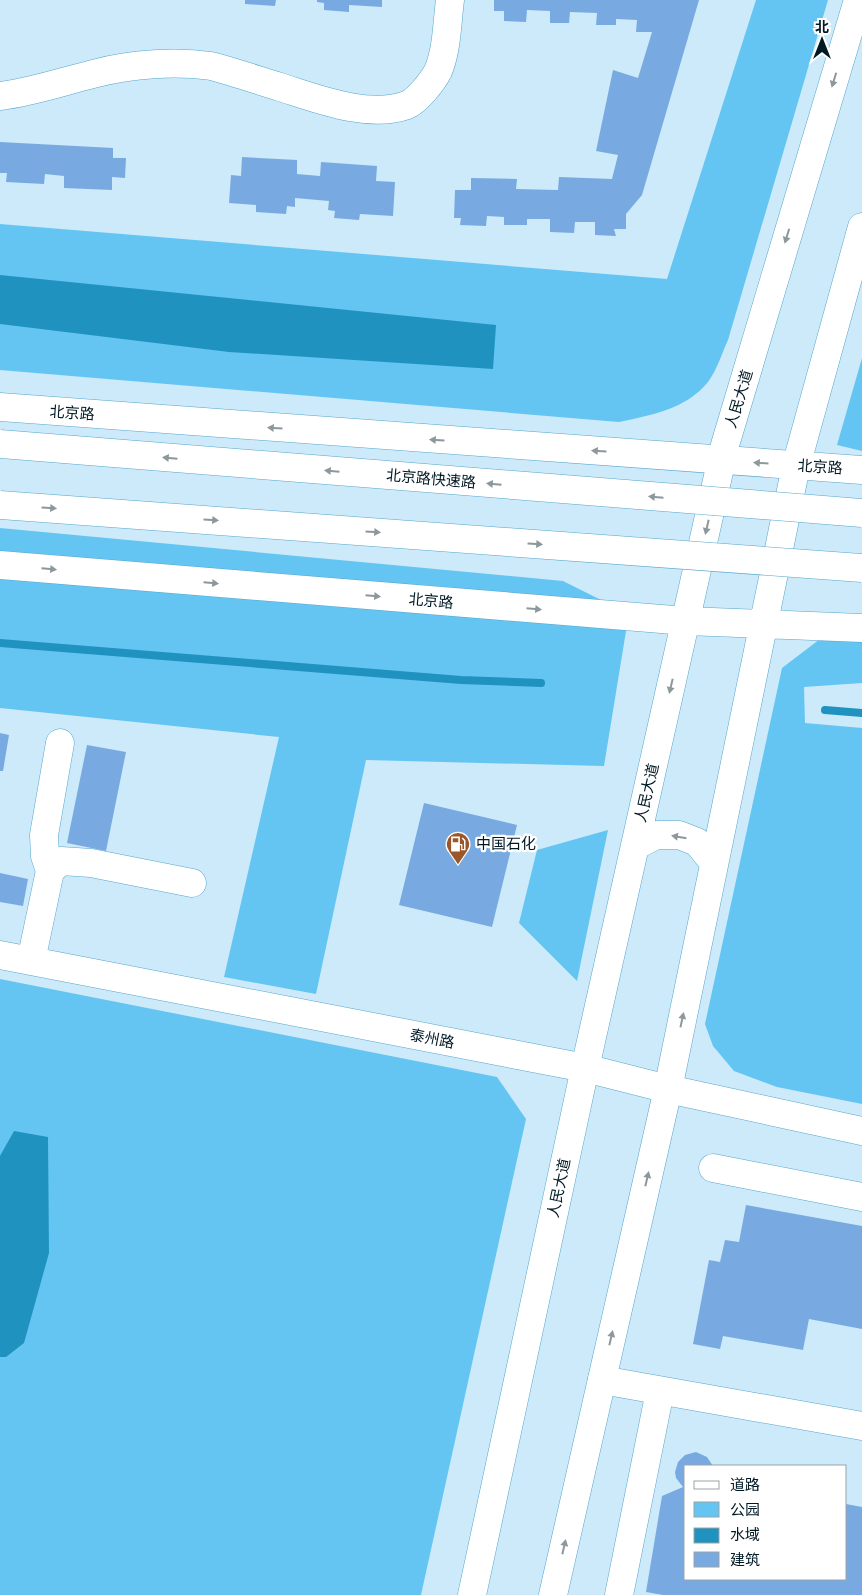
<svg xmlns="http://www.w3.org/2000/svg" width="862" height="1595" viewBox="0 0 862 1595" font-family="Rubik,'Noto Sans SC',sans-serif">
<style>
.green{fill:#64c5f2}
.water{fill:#1f92c0}
.lines{fill:none;stroke-linecap:round;stroke-linejoin:round}
.stream{stroke:#1f92c0;stroke-width:8}
.building{fill:#78aae1}
.minor-casing{stroke:#56a6cc;stroke-width:29}
.major-casing{stroke:#56a6cc;stroke-width:29}
.minor{stroke:#fff;stroke-width:28}
.major{stroke:#fff;stroke-width:28}
.highway-bridge-casing{stroke:#56a6cc;stroke-width:29;stroke-linecap:butt}
.highway-bridge{stroke:#fff;stroke-width:28}
.oneway{fill:#8d989c}
.labels{text-anchor:middle;dominant-baseline:central;stroke-width:4.5;stroke-linejoin:round;paint-order:stroke}
.street-label{font-size:15px;fill:#011924;stroke:#fff}
.poi-label{font-size:15px;fill:#011924;stroke:#fff;text-anchor:start}
</style>
<rect width="100%" height="100%" fill="#cceafa"/>
<!-- green -->
<path class="green" d="M 756,0 L 828,0 L 728,340 C 722,353 717,370 708,382 C 686,409 652,415 619,422 L 0,370 L 0,224 L 667,279 Z
M 862,358 L 862,451 L 837,445 Z
M 0,528 L 563,581 L 609,604 L 626,631 L 604,766 L 366,760 L 316,994 L 224,977 L 279,737 L 0,708 Z
M 862,624 L 862,683 L 804,687 L 805,723 L 862,728 L 862,1104 L 777,1087 L 734,1071 L 713,1046 L 705,1024 L 782,668 L 824,636 Z
M 608,830 L 577,981 L 519,923 L 537,850 Z
M 0,979 L 497,1077 L 526,1119 L 421,1595 L 0,1595 Z"/>
<!-- water -->
<path class="water" d="M 0,275 L 496,325 L 493,369 L 229,352 L 0,324 Z
M 14,1131 L 48,1137 L 49,1253 L 24,1343 L 6,1357 L 0,1357 L 0,1156 Z"/>
<g class="lines">
<!-- stream -->
<path class="stream" d="M 0,643 L 461,680 L 541,683
M 825,710 L 862,713"/>
</g>
<!-- building -->
<path class="building" d="M 245,0 L 276,0 L 275,6 L 245,4 Z
M 317,0 L 382,0 L 382,7 L 349,5 L 349,12 L 324,10 L 324,3 L 317,2 Z
M 494,0 L 699,0 L 642,195 L 626,214 L 626,229 L 614,229 L 616,236 L 595,235 L 595,222 L 575,222 L 574,233 L 550,232 L 550,219 L 527,219 L 527,225 L 504,225 L 504,217 L 487,216 L 486,226 L 460,225 L 461,218 L 454,218 L 455,190 L 471,190 L 471,178 L 517,179 L 516,189 L 558,190 L 559,177 L 612,179 L 618,155 L 596,151 L 613,70 L 638,78 L 652,32 L 636,32 L 637,20 L 616,19 L 616,25 L 596,25 L 597,13 L 570,12 L 569,23 L 550,23 L 550,11 L 527,10 L 526,22 L 504,21 L 504,11 L 494,11 Z
M 0,142 L 113,148 L 113,158 L 126,158 L 125,178 L 112,177 L 112,190 L 64,188 L 64,176 L 45,174 L 44,184 L 6,182 L 7,173 L 0,173 Z
M 242,157 L 297,160 L 297,174 L 320,176 L 321,162 L 377,166 L 376,181 L 395,182 L 393,216 L 360,214 L 359,220 L 334,218 L 335,211 L 328,210 L 329,201 L 295,198 L 295,207 L 287,206 L 286,214 L 256,212 L 256,205 L 229,203 L 231,175 L 241,176 Z
M 0,733 L 9,735 L 3,771 L 0,771 Z
M 87,745 L 126,752 L 106,851 L 67,843 Z
M 424,803 L 517,825 L 492,927 L 399,905 Z
M 0,873 L 28,879 L 23,906 L 0,902 Z
M 746,1205 L 862,1226 L 862,1329 L 809,1319 L 803,1350 L 723,1336 L 720,1349 L 693,1344 L 709,1260 L 720,1262 L 725,1240 L 739,1242 Z
M 696,1452 L 707,1457 L 713,1466 L 686,1466 L 686,1579 L 846,1579 L 846,1504 L 862,1507 L 862,1595 L 663,1595 L 646,1592 L 662,1496 L 683,1487 L 676,1478 L 675,1472 L 678,1462 L 685,1455 Z"/>
<g class="lines">
<!-- minor casing -->
<g class="minor-casing">
<path id="minor" d="M 0,96 C 33,92 64,81 97,73 C 132,64 175,61 211,66 C 234,72 257,80 280,87 C 318,99 368,119 407,105 C 417,101 433,81 438,71 C 447,50 447,23 450,0
M 50,871 L 45,856 L 44,835 L 60,743
M 0,955 L 585,1068 L 668,1089 L 862,1131
M 31,961 L 50,871 L 61,861 L 91,863 L 192,883
M 713,1168 L 862,1197
M 602,1380 L 862,1426
M 619,1595 L 660,1391"/>
</g>
<!-- major casing -->
<g class="major-casing">
<path id="major" d="M 0,407 L 862,470
M 0,565 L 686,621 L 862,628
M 635,846 L 656,835 L 679,835 L 697,842 L 714,863
M 472,1595 L 585,1068 L 725,445 L 858,0
M 553,1595 L 668,1089 L 796,466 L 862,227"/>
</g>
<!-- minor -->
<use href="#minor" class="minor"/>
<!-- major -->
<use href="#major" class="major"/>
<!-- highway-bridge casing -->
<g class="highway-bridge-casing">
<path id="highway-bridge" d="M 0,444 L 862,513
M 0,505 L 862,568"/>
</g>
<!-- highway-bridge -->
<use href="#highway-bridge" class="highway-bridge"/>
</g>
<!-- one-way arrows -->
<defs><path id="oneway-solid" d="M-6-.8H1V-3.2L6.5 0L1 3.2V.8H-6Z" transform="scale(1.25)"/></defs>
<g class="oneway">
<use href="#oneway-solid" transform="translate(834 80) rotate(107)"/>
<use href="#oneway-solid" transform="translate(787 236) rotate(107)"/>
<use href="#oneway-solid" transform="translate(275 428) rotate(-176)"/>
<use href="#oneway-solid" transform="translate(437 440) rotate(-176)"/>
<use href="#oneway-solid" transform="translate(599 451) rotate(-176)"/>
<use href="#oneway-solid" transform="translate(170 458) rotate(-175)"/>
<use href="#oneway-solid" transform="translate(761 463) rotate(-176)"/>
<use href="#oneway-solid" transform="translate(332 471) rotate(-175)"/>
<use href="#oneway-solid" transform="translate(494 484) rotate(-175)"/>
<use href="#oneway-solid" transform="translate(656 497) rotate(-175)"/>
<use href="#oneway-solid" transform="translate(49 508) rotate(4)"/>
<use href="#oneway-solid" transform="translate(211 520) rotate(4)"/>
<use href="#oneway-solid" transform="translate(707 527) rotate(103)"/>
<use href="#oneway-solid" transform="translate(373 532) rotate(4)"/>
<use href="#oneway-solid" transform="translate(535 544) rotate(4)"/>
<use href="#oneway-solid" transform="translate(49 569) rotate(5)"/>
<use href="#oneway-solid" transform="translate(211 583) rotate(5)"/>
<use href="#oneway-solid" transform="translate(373 596) rotate(5)"/>
<use href="#oneway-solid" transform="translate(534 609) rotate(5)"/>
<use href="#oneway-solid" transform="translate(671 686) rotate(103)"/>
<use href="#oneway-solid" transform="translate(679 837) rotate(-170)"/>
<use href="#oneway-solid" transform="translate(682 1020) rotate(-78)"/>
<use href="#oneway-solid" transform="translate(647 1179) rotate(-77)"/>
<use href="#oneway-solid" transform="translate(611 1338) rotate(-77)"/>
<use href="#oneway-solid" transform="translate(564 1547) rotate(-77)"/>
</g>
<!-- icons -->
<defs>
<g id="fuel-pin" transform="scale(1.25)"><path d="M0 17L-7.5 6A9.5 9.5 0 1 1 7.5 6Z" fill="#9b562a" stroke="#fff"/><path d="M-5.5-6h7V0h2V4h1.3V-2.5L3-4.5l.8-.8L6-3V5H2.5V1h-1V6h-7ZM-4.2-4.7v3.2H.2V-4.7Z" fill="#fff"/></g>
</defs>
<g fill-rule="evenodd">
<use href="#fuel-pin" x="458" y="844"/>
</g>
<g class="labels">
<!-- street labels -->
<g class="street-label">
<text transform="translate(739 399) rotate(-73)">人民大道</text>
<text transform="translate(72 413) rotate(4)">北京路</text>
<text transform="translate(820 467) rotate(4)">北京路</text>
<text transform="translate(431 479) rotate(5)">北京路快速路</text>
<text transform="translate(431 601) rotate(5)">北京路</text>
<text transform="translate(647 793) rotate(-77)">人民大道</text>
<text transform="translate(432 1039) rotate(11)">泰州路</text>
<text transform="translate(559 1188) rotate(-78)">人民大道</text>
</g>
<!-- poi labels -->
<g class="poi-label">
<text x="476" y="844">中国石化</text>
</g>
</g>
<!-- legend -->
<rect x="684" y="1465" width="162" height="115" fill="#ffffff" stroke="#99a3a7"/>
<rect x="694" y="1481" width="25" height="8" fill="#ffffff" stroke="#99a3a7"/>
<text x="730" y="1490" font-size="15" fill="#011924">道路</text>
<rect x="694" y="1502" width="25" height="15" fill="#64c5f2" stroke="#99a3a7"/>
<text x="730" y="1515" font-size="15" fill="#011924">公园</text>
<rect x="694" y="1528" width="25" height="15" fill="#1f92c0" stroke="#99a3a7"/>
<text x="730" y="1540" font-size="15" fill="#011924">水域</text>
<rect x="694" y="1552" width="25" height="15" fill="#78aae1" stroke="#99a3a7"/>
<text x="730" y="1565" font-size="15" fill="#011924">建筑</text>
<!-- north arrow -->
<g transform="translate(822 40)" stroke="#ffffff" stroke-width="4" paint-order="stroke">
<path d="M0-4L9 19L0 12L-9 19Z" fill="#011924"/>
<text y="-8" font-size="14" font-weight="bold" text-anchor="middle" fill="#011924">北</text>
</g>
</svg>
